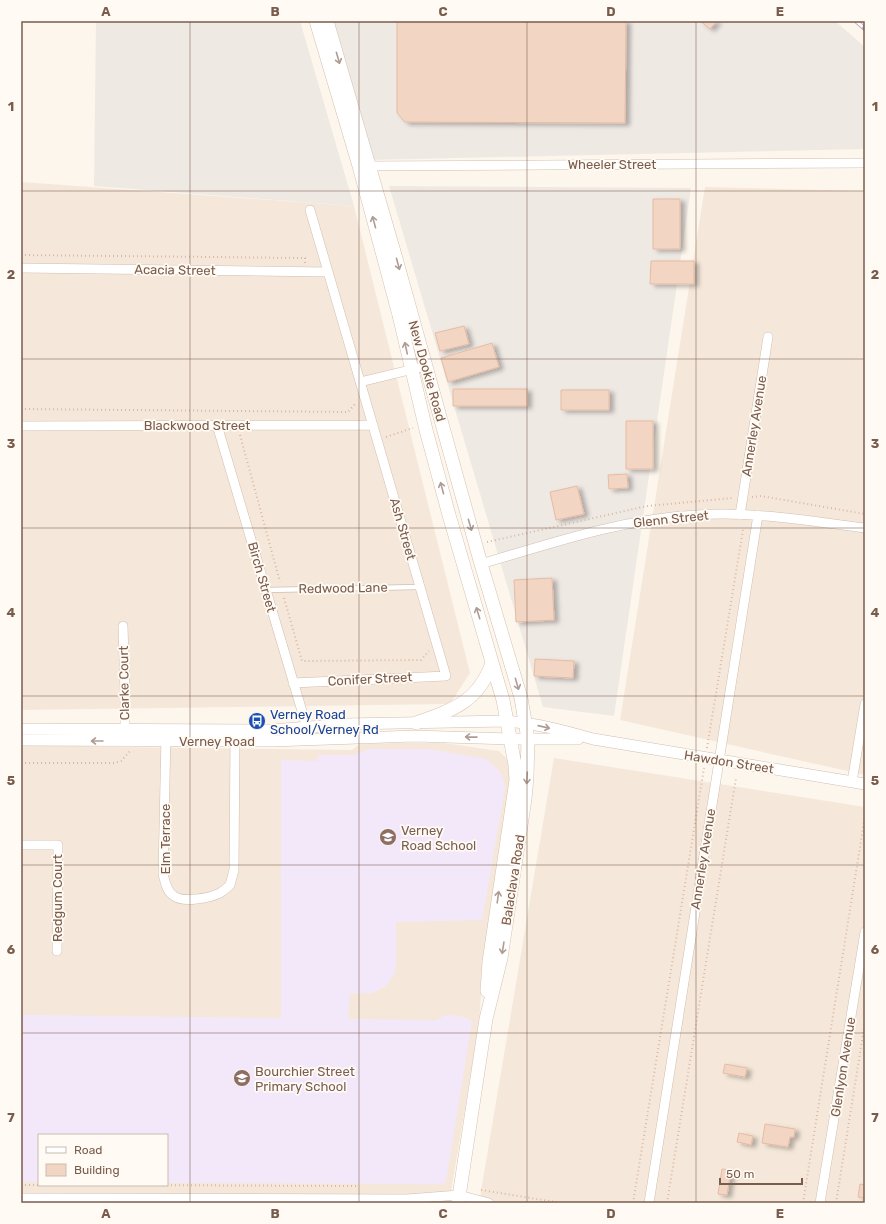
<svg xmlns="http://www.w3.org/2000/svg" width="886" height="1224" viewBox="0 0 886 1224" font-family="Rubik,sans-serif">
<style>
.residential{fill:#f5e8da;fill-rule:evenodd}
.industrial{fill:#efe9e4}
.education{fill:#f3e8fa}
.building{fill:#f3d5c3;stroke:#e6bba3;filter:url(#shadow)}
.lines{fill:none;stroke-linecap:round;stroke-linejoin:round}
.service-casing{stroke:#d1beb0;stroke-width:6}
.minor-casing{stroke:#d1beb0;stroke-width:10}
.tertiary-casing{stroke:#d1beb0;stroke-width:12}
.secondary-casing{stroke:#d6c0b0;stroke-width:14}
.path{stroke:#d9b8a5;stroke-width:2;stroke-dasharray:1 3;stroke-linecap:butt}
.service{stroke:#fff;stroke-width:4.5}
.minor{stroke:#fff;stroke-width:9}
.tertiary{stroke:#fff;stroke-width:11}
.secondary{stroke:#fff;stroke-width:13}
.rail-casing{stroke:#b9a8c9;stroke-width:4.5}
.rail{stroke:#fffaf3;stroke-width:3;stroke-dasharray:9;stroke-linecap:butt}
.oneway{stroke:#af9d94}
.grid{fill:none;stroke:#7a5c4d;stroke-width:1;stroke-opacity:0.55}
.labels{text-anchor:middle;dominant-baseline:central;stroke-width:3.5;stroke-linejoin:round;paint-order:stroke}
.street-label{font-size:13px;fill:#7a5c4d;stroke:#fffaf3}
.transit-label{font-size:13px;fill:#164399;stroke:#fffaf3;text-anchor:start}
.education-label{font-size:13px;fill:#785e54;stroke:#fffaf3;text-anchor:start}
.neatline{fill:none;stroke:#7a5c4d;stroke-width:1.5}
.grid-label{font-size:13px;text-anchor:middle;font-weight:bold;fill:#7a5c4d}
</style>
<defs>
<filter id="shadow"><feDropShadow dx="4.5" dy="2.5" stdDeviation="2" flood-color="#0004"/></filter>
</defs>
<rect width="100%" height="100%" fill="#fdf6ec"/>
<!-- residential -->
<path class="residential" d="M 21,182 L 354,206 L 470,673 L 450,704 L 21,710 Z
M 705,187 L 865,191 L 865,775 L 620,720 Z
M 394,743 L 444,743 L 499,751 L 508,760 L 510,786 L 481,994 L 479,1026 L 449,1203 L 21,1203 L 21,744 L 111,747 L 352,750 L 360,744 ZM 39,1135 L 167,1135 L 167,1185 L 39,1185 Z
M 554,758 L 865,807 L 865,1203 L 479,1203 Z"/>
<!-- industrial -->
<path class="industrial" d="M 96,21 L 300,21 L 354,206 L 94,186 Z
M 331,21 L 835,21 L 865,47 L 865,149 L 369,160 Z
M 389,186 L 691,188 L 614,716 L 543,707 Z"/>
<!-- education -->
<path class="education" d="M 369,749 L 429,749 L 486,759 L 501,773 L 505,787 L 482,920 L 396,922 L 396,966 L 395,972 L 389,982 L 384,987 L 372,993 L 350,994 L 348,1019 L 436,1020 L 444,1016 L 449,1015 L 463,1017 L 472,1021 L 446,1181 L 442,1184 L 167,1183 L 167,1135 L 39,1135 L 39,1182 L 21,1182 L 21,1015 L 281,1018 L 281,760 L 317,761 L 318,755 L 354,755 Z"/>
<!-- building -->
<path class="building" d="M 397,21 L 626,21 L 625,123 L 405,122 L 397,113 Z
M 700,21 L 717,21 L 710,29 Z
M 653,199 L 680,199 L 680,249 L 653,249 Z
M 651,261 L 694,261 L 694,284 L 650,284 Z
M 464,326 L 469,344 L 440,351 L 435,333 Z
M 492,343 L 499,367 L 448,382 L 441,358 Z
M 453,389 L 527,389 L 527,406 L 453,406 Z
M 561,390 L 609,390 L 609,410 L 561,410 Z
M 626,421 L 653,421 L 653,469 L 626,469 Z
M 627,474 L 628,488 L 609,489 L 608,475 Z
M 577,486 L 584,514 L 556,520 L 550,492 Z
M 552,578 L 554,620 L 516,622 L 514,580 Z
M 535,659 L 574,661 L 573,678 L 534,676 Z
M 725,1064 L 747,1068 L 745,1077 L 723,1073 Z
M 765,1124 L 795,1129 L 794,1137 L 790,1137 L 788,1147 L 762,1143 Z
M 739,1133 L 753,1136 L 751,1145 L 737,1142 Z
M 722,1169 L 731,1170 L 727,1195 L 718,1194 Z
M 860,1184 L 865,1185 L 865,1198 L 858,1197 Z"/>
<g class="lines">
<!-- service casing -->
<g class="service-casing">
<path id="service" d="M 266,590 L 420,587"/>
</g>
<!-- minor casing -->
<g class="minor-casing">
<path id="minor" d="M 364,166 L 865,163
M 21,268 L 328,272
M 360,382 L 426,366
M 217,425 L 307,728
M 21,426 L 373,425
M 740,515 L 768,337
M 481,564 C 552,543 622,519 696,515 C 753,511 809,521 865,528
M 123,626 L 125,692 L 125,735
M 293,683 L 446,676 L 310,210
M 166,735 L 163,874 C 165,881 166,891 174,896 C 183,903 210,898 220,893 C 223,891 227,888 230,885 L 234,870 L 235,735
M 852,782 L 865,704
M 21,845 L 58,845 L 57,951
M 21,1198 L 407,1199 L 459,1195 L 489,1203
M 649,1203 L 758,515
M 820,1203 L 865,932"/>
</g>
<!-- tertiary casing -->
<g class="tertiary-casing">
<path id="tertiary" d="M 21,729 L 272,730 L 346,724 L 506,721 C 536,723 565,731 593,739 L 865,784
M 21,740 L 272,741 L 415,736 L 510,739 L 578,739"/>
</g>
<!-- secondary casing -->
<g class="secondary-casing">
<path id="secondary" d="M 316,21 L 359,166 L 399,315 L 426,430 L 449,515 L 503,700 L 515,765 L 516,780 L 489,962 L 487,991
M 327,21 L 395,255 L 481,564 L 521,698 L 528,739 L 527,777 L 525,799 L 501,958 L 486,1019 L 458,1203
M 416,723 C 453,710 478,702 492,663"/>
</g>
<!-- path -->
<path class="path" d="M 21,255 L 305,258 L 305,263
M 21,409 L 348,412 L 356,403
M 240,435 L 280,582
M 386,437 L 413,428
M 752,497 L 761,496 L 865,514
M 487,542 L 647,506 L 733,498
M 284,598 L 302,661 L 421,660 L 429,651
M 707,748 L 743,530
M 21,763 L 114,763 L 121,761 L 131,750
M 21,1185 L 39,1185
M 131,1185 L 359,1186
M 481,1190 L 562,1203
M 633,1203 L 704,768
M 667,1203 L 736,778
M 803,1203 L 865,816
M 836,1203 L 865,1022"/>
<!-- service -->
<use href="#service" class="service"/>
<!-- minor -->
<use href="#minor" class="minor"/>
<!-- tertiary -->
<use href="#tertiary" class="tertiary"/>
<!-- secondary -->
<use href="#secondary" class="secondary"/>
<!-- rail casing -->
<g class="rail-casing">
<path id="rail" d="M 856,21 L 865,29"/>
</g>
<!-- rail -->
<use href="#rail" class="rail"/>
</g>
<!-- one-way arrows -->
<defs><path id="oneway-shaft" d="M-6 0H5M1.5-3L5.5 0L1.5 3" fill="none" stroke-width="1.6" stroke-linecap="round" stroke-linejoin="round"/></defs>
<g class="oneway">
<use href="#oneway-shaft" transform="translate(338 58) rotate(74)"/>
<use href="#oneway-shaft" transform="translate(374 222) rotate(-105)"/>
<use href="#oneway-shaft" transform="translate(398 264) rotate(75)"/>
<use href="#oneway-shaft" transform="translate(406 348) rotate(-102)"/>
<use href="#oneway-shaft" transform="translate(442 488) rotate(-105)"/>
<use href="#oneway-shaft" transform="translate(470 525) rotate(74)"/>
<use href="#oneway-shaft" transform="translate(478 613) rotate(-107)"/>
<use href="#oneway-shaft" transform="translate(517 684) rotate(74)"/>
<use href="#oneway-shaft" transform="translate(544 727) rotate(13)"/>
<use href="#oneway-shaft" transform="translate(471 737) rotate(-179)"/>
<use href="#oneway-shaft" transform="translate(97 741) rotate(-180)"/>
<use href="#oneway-shaft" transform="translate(527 778) rotate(93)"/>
<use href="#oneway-shaft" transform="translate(498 897) rotate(-82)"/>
<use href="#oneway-shaft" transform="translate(503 948) rotate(99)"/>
</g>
<!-- grid -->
<path class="grid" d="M 190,21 L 190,1203M 359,21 L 359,1203M 527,21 L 527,1203M 696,21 L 696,1203M 21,191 L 865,191M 21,359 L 865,359M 21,528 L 865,528M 21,696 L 865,696M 21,865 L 865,865M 21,1033 L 865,1033"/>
<!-- icons -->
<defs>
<g id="bus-disc" transform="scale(0.9)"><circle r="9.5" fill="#1a4fb4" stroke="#fffaf3"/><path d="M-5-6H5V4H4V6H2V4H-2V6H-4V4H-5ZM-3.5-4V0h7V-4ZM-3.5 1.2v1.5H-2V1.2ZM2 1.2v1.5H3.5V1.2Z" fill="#fff"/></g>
<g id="school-disc" transform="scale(0.9)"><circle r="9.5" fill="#8d6e63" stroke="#fffaf3"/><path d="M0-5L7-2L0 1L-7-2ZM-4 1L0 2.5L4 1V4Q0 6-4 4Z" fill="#fff"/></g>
</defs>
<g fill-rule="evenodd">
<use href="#bus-disc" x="257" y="721"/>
<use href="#school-disc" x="388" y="837"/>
<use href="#school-disc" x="242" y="1078"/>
</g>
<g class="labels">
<!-- street labels -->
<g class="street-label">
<text x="612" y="164">Wheeler Street</text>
<text transform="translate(175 270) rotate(1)">Acacia Street</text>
<text transform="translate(427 371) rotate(74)">New Dookie Road</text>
<text x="197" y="425">Blackwood Street</text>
<text transform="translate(754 426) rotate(-81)">Annerley Avenue</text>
<text transform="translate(671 519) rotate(-6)">Glenn Street</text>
<text transform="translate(403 529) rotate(74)">Ash Street</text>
<text transform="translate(262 577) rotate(74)">Birch Street</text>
<text transform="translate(343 588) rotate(-1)">Redwood Lane</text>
<text transform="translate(370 679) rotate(-3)">Conifer Street</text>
<text transform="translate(124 683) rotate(-91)">Clarke Court</text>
<text x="217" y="741">Verney Road</text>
<text transform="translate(729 762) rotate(9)">Hawdon Street</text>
<text transform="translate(165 839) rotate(-90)">Elm Terrace</text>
<text transform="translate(703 859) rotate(-81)">Annerley Avenue</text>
<text transform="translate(513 880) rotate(-81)">Balaclava Road</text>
<text transform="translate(57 898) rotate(-90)">Redgum Court</text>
<text transform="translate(843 1067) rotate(-81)">Glenlyon Avenue</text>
</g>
<!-- transit labels -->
<g class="transit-label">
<text x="270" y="714">Verney Road<tspan x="270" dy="15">School/Verney Rd</tspan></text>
</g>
<!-- education labels -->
<g class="education-label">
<text x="401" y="830">Verney<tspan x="401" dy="15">Road School</tspan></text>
<text x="255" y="1071">Bourchier Street<tspan x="255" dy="15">Primary School</tspan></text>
</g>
</g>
<!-- border -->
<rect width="886" height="1224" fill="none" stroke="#fffaf3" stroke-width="44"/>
<!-- legend -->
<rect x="38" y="1134" width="130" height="52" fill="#fffaf3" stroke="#cabbb1"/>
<rect x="46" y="1147" width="20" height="6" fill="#ffffff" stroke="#cabbb1"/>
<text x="74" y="1154" font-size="12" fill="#7a5c4d">Road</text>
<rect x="46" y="1164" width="20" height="12" fill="#f3d5c3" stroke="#cabbb1"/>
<text x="74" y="1174" font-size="12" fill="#7a5c4d">Building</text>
<!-- scale -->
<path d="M720 1178v6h82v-6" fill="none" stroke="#7a5c4d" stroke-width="2"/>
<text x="726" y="1178" font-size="12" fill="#7a5c4d" stroke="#fffaf3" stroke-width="3" paint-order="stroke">50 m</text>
<rect x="22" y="22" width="842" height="1180" class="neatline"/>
<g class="grid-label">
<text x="106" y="16">A</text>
<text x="275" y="16">B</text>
<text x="443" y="16">C</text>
<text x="611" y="16">D</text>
<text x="780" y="16">E</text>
<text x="11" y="111">1</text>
<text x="875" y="111">1</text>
<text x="11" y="279">2</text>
<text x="875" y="279">2</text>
<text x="11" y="448">3</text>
<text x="875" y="448">3</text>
<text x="11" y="617">4</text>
<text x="875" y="617">4</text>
<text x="11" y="785">5</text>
<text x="875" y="785">5</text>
<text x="11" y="954">6</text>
<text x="875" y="954">6</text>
<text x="11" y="1122">7</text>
<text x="875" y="1122">7</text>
<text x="106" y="1218">A</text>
<text x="275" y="1218">B</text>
<text x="443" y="1218">C</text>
<text x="611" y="1218">D</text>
<text x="780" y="1218">E</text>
</g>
</svg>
